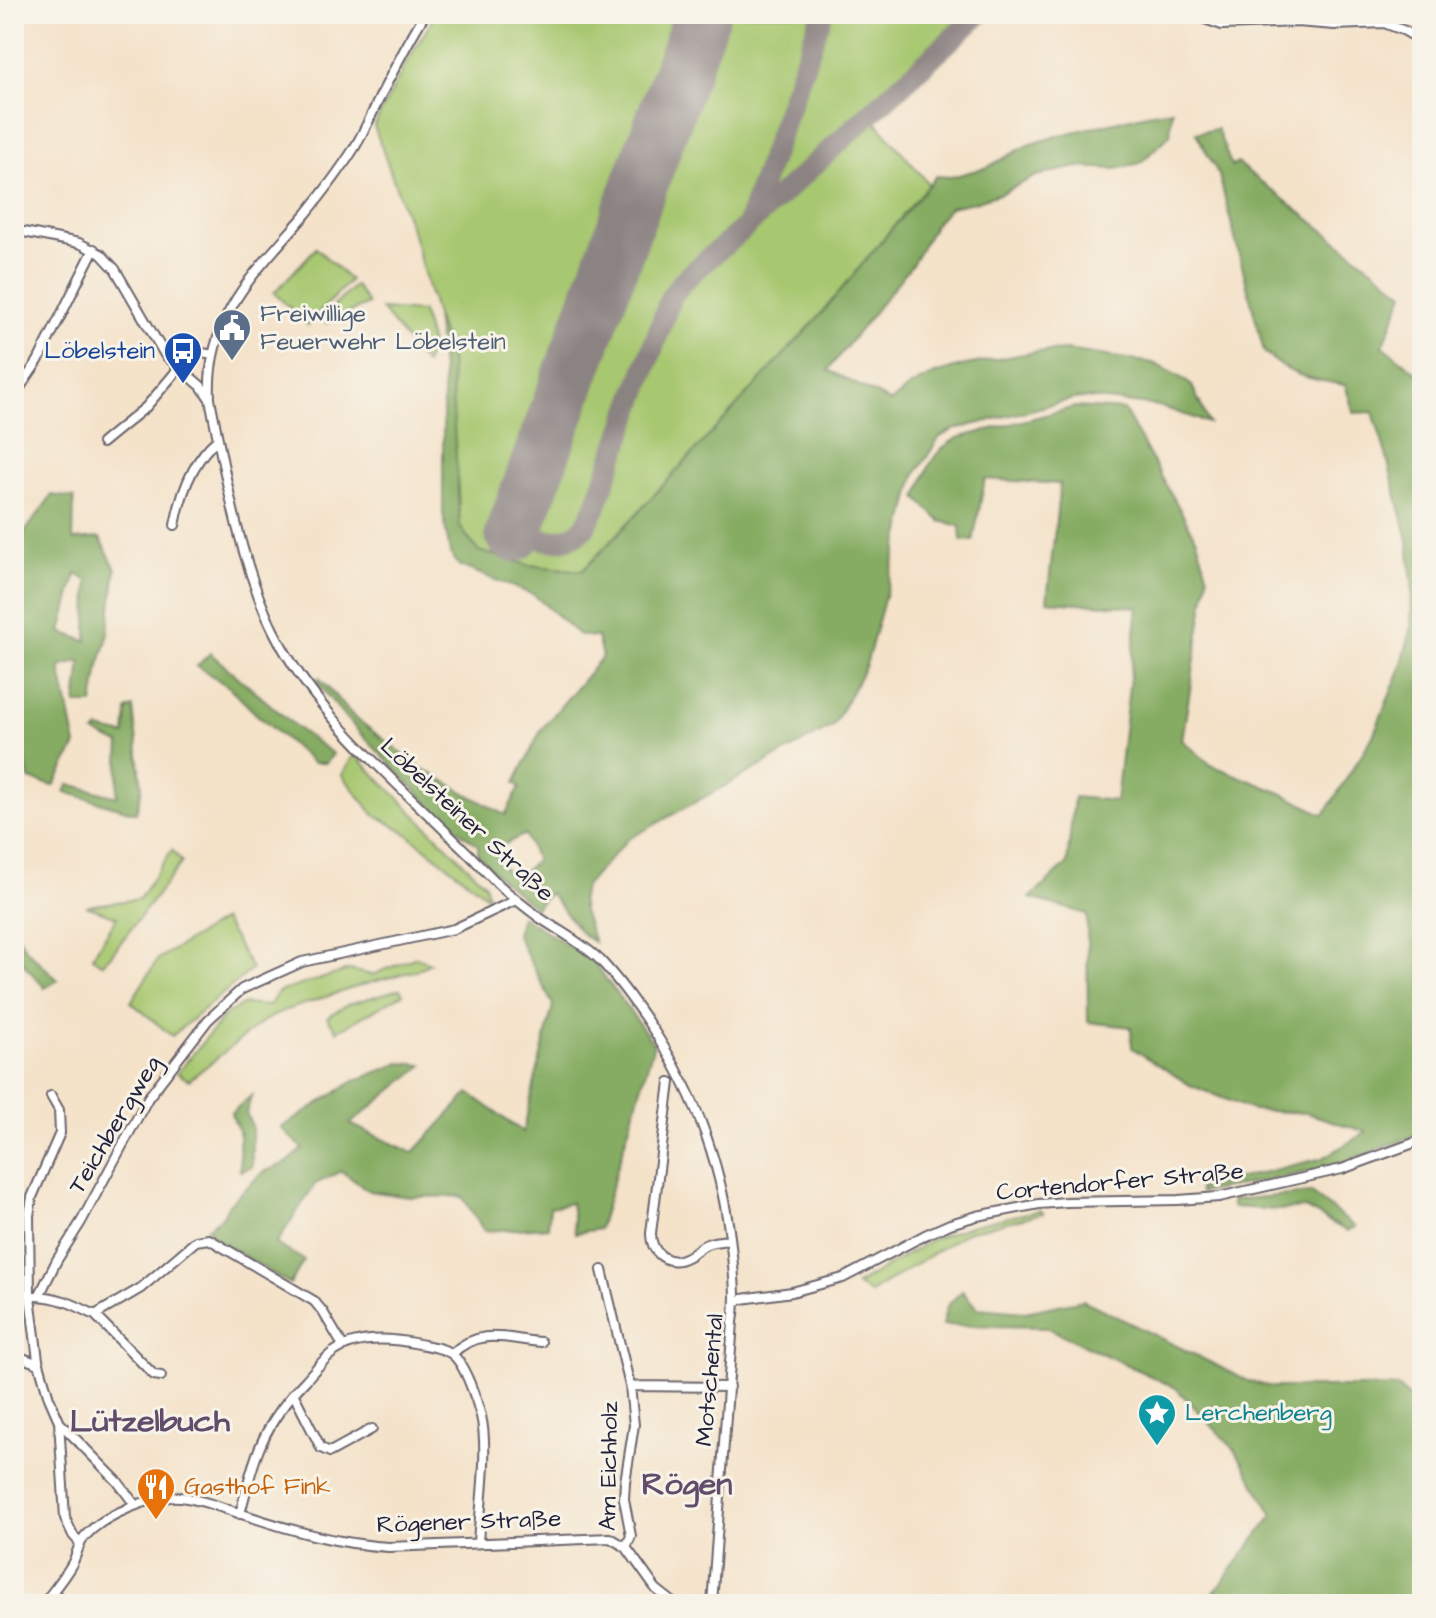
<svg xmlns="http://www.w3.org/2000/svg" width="1436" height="1618" viewBox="0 0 1436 1618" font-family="'Architects Daughter',sans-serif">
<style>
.green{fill:#a7c770;stroke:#647456;stroke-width:2}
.forest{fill:#85ac62;stroke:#54674e;stroke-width:2;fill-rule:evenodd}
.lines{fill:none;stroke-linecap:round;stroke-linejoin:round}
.taxiway{stroke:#8b8282;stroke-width:22}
.runway{stroke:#8b8282;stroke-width:56}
.minor-casing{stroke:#6c656d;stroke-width:12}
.minor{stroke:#fff;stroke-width:8}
.labels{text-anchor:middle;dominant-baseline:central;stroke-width:6;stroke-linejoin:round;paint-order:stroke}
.service-label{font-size:24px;fill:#4e5e75;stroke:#f7f3e8;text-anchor:start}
.transit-label{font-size:24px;fill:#164399;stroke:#f7f3e8;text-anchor:end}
.street-label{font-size:24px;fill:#22223b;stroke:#f7f3e8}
.culture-label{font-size:24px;fill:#0d838f;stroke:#f7f3e8;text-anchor:start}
.food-label{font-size:24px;fill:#c56008;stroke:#f7f3e8;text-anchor:start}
.district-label{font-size:32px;font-weight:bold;fill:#614d6b;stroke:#f7f3e8}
</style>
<rect width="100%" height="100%" fill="#f7f3e8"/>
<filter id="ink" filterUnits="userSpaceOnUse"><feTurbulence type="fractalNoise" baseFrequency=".0125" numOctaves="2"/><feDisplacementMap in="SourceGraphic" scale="16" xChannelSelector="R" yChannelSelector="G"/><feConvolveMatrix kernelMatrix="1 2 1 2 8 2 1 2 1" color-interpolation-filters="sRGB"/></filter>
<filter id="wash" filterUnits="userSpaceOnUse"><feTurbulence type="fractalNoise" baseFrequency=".006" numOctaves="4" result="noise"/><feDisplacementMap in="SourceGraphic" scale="32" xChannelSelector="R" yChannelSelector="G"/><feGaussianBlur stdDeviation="1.8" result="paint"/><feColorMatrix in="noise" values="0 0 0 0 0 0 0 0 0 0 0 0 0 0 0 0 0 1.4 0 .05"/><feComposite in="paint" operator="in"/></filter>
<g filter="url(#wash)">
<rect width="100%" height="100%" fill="#f4e2c9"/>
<!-- green -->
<path class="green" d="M 436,14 L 974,14 L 866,110 L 929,184 L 815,321 L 619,533 L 582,571 L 528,565 L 478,551 L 460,527 L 449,357 L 436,316 L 413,234 L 374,126 L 406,63 Z
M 316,248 L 350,280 L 308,325 L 274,293 Z
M 355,285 L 368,304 L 326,323 L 325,315 Z
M 381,309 L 422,312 L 432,348 L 425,364 Z
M 354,754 L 485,884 L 488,897 L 402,830 L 373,814 L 342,775 Z
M 172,850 L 182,862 L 111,955 L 102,964 L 92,957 L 117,917 L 86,906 L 139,899 Z
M 223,920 L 252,969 L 172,1036 L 131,1002 L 158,959 Z
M 416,957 L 430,963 L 417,970 L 362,985 L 283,1011 L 262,1022 L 189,1080 L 177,1073 L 226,1014 L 244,1004 L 269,1006 L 278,992 L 349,970 L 372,975 Z
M 400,989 L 403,994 L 337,1031 L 327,1017 L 349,1004 Z
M 1040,1210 L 1043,1213 L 967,1232 L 870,1293 L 856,1285 L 933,1239 L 973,1225 Z"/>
<!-- forest -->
<path class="forest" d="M 1195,14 L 1422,14 L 1422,15 L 1403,15 L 1384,21 L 1230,23 Z
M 1172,110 L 1170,135 L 1140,163 L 1117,169 L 1077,167 L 1036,176 L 1002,193 L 974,202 L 950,207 L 935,224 L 913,263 L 828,370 L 891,402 L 910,386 L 935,374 L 961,366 L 1034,352 L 1067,350 L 1153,363 L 1180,377 L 1192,386 L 1209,423 L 1159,406 L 1087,398 L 1073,399 L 953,430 L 940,437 L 915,475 L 887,589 L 866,665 L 833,726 L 627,840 L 585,886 L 581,899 L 583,911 L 594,942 L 582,934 L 550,893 L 535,908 L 499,877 L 478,855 L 478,845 L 444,820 L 344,716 L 316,681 L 319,678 L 354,717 L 423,769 L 505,815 L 520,787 L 515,783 L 541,730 L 602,657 L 597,637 L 579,635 L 534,595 L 460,566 L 450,553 L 443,514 L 443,378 L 436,316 L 450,357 L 460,527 L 478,551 L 528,565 L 582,571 L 619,533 L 815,321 L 936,176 L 951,177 L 988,167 L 1028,145 L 1057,136 L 1147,114 ZM 525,834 L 536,860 C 532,863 526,871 521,874 C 507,880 496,858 495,849 Z
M 1217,129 L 1232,167 L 1237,163 L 1404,293 L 1383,346 L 1422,377 L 1422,1133 L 1324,1169 L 1200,1193 L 1199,1188 L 1323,1158 L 1366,1132 L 1307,1113 L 1252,1110 L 1190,1085 L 1132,1048 L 1131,1027 L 1088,1022 L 1087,914 L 1030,898 L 1067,864 L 1074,797 L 1116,801 L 1138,607 L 1047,601 L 1060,484 L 985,479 L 973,541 L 961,540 L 960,526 L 940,521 L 917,498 C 926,472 931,451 958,438 L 1075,407 L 1124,410 L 1197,540 L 1208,577 L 1182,740 L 1211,765 L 1281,793 L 1324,815 L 1373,736 L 1400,670 L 1411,630 L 1412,584 L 1408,540 L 1386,454 L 1373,412 L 1354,413 L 1345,385 C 1309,379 1291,377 1264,352 L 1219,175 L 1196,133 Z
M 52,495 L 74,498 L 73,540 L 100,538 L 116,569 L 107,640 L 99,666 L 93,704 L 76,704 L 81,661 L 60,667 L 76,745 L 54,786 L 29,779 L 20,734 L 18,642 L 14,649 L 14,547 ZM 76,574 L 88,581 L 87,641 L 61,632 Z
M 210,653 L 301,731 L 333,754 L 326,763 L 313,763 L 256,714 L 229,687 L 197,666 Z
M 133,707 L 142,788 L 136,813 L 65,792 L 69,784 L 117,797 L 120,744 L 95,733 L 99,729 L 125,735 L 127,710 Z
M 521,916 L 592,960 L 654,1044 L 599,1229 L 575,1233 L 571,1203 L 550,1207 L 548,1227 L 484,1231 L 462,1196 L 409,1197 L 369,1191 L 341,1171 L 315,1184 L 276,1244 L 304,1260 L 290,1284 L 217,1239 L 207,1228 L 223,1216 L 229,1204 L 263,1172 L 288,1162 L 303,1149 L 281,1128 L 354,1081 L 400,1063 L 423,1065 L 350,1124 L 413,1153 L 469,1093 L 523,1132 L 553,1005 L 516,934 Z
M 14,929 L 26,949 L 58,980 L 45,988 C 26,966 14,960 14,929 Z
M 252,1095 L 246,1113 L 252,1126 L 252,1167 L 240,1171 L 239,1132 L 231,1113 Z
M 1311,1193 L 1355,1227 L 1347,1231 L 1305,1208 L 1279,1210 L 1232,1207 L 1232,1200 Z
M 962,1291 L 977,1308 L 1025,1312 L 1083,1300 L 1248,1381 L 1271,1387 L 1398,1387 L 1422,1411 L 1422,1604 L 1224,1604 L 1213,1594 L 1273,1515 L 1236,1451 L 1176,1388 L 1046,1327 L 942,1325 L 947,1306 Z"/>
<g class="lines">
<!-- taxiway -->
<path class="taxiway" d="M 749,220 L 822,14
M 517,524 C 524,529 531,535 539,538 C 552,543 572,540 582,530 C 588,524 591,515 595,508 L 671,297 L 682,282 L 694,271 L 748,225 L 979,14"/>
<!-- runway -->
<path class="runway" d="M 513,534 L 702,14"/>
</g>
</g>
<g filter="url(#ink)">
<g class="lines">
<!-- minor casing -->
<g class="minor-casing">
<path id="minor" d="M 1190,14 L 1222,25 L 1297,22 L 1335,25 L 1384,23 L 1405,31 L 1422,41
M 14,230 L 79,243 L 101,254 L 115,269 L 165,355 L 201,386 L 210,399 C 225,472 237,548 267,617 C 303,699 374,762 437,823 C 458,843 478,863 498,884 C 511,896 525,907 540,918 C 561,932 582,943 600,960 C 620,981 636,1004 652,1028 C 698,1098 724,1171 732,1255 C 734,1278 737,1299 733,1322 L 712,1604
M 14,396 L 38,361 L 94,249
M 210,398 C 206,315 256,272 306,214 C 323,193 339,172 353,150 C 364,133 372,113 381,95 C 395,67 409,40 425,14
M 102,443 L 146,407 L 174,374 L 185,357 L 197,352 L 213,355
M 175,525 C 181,494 193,459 218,439
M 670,1082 L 651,1233 C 651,1253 668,1267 687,1257 C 695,1253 701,1245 710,1243 C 716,1241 724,1241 730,1240
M 51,1096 L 59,1110 L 60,1133 L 32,1197 L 29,1216 L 30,1296 L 38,1360 L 49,1398 L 59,1421 L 65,1518 L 73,1535 L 80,1543
M 602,1270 L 630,1386
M 35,1296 C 60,1297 73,1304 95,1315 L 141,1288 L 196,1241 L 209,1239 L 314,1301 L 323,1312 L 343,1346
M 39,1296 L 57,1260 L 81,1222 L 148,1098 L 208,1020 L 242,989 L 302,962 L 454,929 L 516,900
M 736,1302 L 742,1299 L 792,1292 L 843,1278 L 925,1235 L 950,1224 L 977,1216 L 1039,1204 L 1067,1202 L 1178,1200 L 1219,1197 L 1342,1169 L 1422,1140
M 95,1315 L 154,1375 L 161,1376
M 452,1354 C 480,1326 509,1340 541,1342
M 14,1355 L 39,1364
M 293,1393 L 321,1448 L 330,1452 L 372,1429
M 60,1423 L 118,1482 L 135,1505
M 240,1514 C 255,1455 262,1425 306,1380 C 314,1371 322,1361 331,1354 C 355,1335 391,1338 419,1344 C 429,1346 445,1348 453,1355 C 465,1365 477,1401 481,1416 C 489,1449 480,1507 478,1543
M 626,1547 L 631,1536 L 624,1499 L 625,1482 L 634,1425 L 630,1386 L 729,1387
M 53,1592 L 66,1604
M 43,1604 C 53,1591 64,1578 72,1564 C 77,1555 78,1544 85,1536 C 103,1516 153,1494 180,1497 C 202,1499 224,1509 245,1515 C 293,1531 339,1544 389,1547 L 610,1538 L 626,1547 L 656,1589 L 675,1604"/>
</g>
<!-- minor -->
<use href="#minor" class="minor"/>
</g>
</g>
<!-- icons -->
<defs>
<g id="civic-pin" transform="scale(2)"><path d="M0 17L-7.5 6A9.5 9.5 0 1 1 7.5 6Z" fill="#5c6f8a" stroke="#f7f3e8"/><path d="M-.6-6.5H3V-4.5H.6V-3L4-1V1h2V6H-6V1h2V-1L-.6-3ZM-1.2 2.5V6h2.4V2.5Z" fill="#fff"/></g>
<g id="bus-pin" transform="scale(2)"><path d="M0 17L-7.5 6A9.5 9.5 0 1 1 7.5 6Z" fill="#1a4fb4" stroke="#f7f3e8"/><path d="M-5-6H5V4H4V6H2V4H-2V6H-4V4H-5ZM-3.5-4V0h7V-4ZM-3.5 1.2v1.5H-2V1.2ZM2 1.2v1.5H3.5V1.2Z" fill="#fff"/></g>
<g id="sight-pin" transform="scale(2)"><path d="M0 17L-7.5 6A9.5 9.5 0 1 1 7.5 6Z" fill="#0f9aa8" stroke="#f7f3e8"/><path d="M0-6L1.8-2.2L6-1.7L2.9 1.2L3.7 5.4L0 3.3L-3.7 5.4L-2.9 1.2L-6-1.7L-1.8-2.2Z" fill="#fff"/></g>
<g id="restaurant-pin" transform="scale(2)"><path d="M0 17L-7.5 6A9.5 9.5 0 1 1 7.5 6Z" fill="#e8710a" stroke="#f7f3e8"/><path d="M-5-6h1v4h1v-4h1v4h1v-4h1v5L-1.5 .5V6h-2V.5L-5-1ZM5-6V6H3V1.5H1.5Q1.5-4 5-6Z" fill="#fff"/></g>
</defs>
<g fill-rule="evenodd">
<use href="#civic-pin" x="232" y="328"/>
<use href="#bus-pin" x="183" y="351"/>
<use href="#sight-pin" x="1157" y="1413"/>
<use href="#restaurant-pin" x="156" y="1487"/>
</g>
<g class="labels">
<!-- service labels -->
<g class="service-label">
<text x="260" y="314">Freiwillige<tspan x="260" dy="28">Feuerwehr Löbelstein</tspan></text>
</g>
<!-- transit labels -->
<g class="transit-label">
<text x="155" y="351">Löbelstein</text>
</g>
<!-- street labels -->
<g class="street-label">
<text transform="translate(467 820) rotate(43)">Löbelsteiner Straße</text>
<text transform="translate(115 1125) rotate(-59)">Teichbergweg</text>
<text transform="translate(1120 1182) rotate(-5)">Cortendorfer Straße</text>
<text transform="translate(710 1380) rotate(-85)">Motschental</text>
<text transform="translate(609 1466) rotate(-89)">Am Eichholz</text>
<text transform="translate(469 1522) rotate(-2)">Rögener Straße</text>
</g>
<!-- culture labels -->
<g class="culture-label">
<text x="1185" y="1413">Lerchenberg</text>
</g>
<!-- food labels -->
<g class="food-label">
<text x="184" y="1487">Gasthof Fink</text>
</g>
<!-- district labels -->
<g class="district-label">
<text x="150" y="1421">Lützelbuch</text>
<text x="687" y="1484">Rögen</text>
</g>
</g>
<!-- margin -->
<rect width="1436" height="1618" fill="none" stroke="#f7f3e8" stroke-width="48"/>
</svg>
